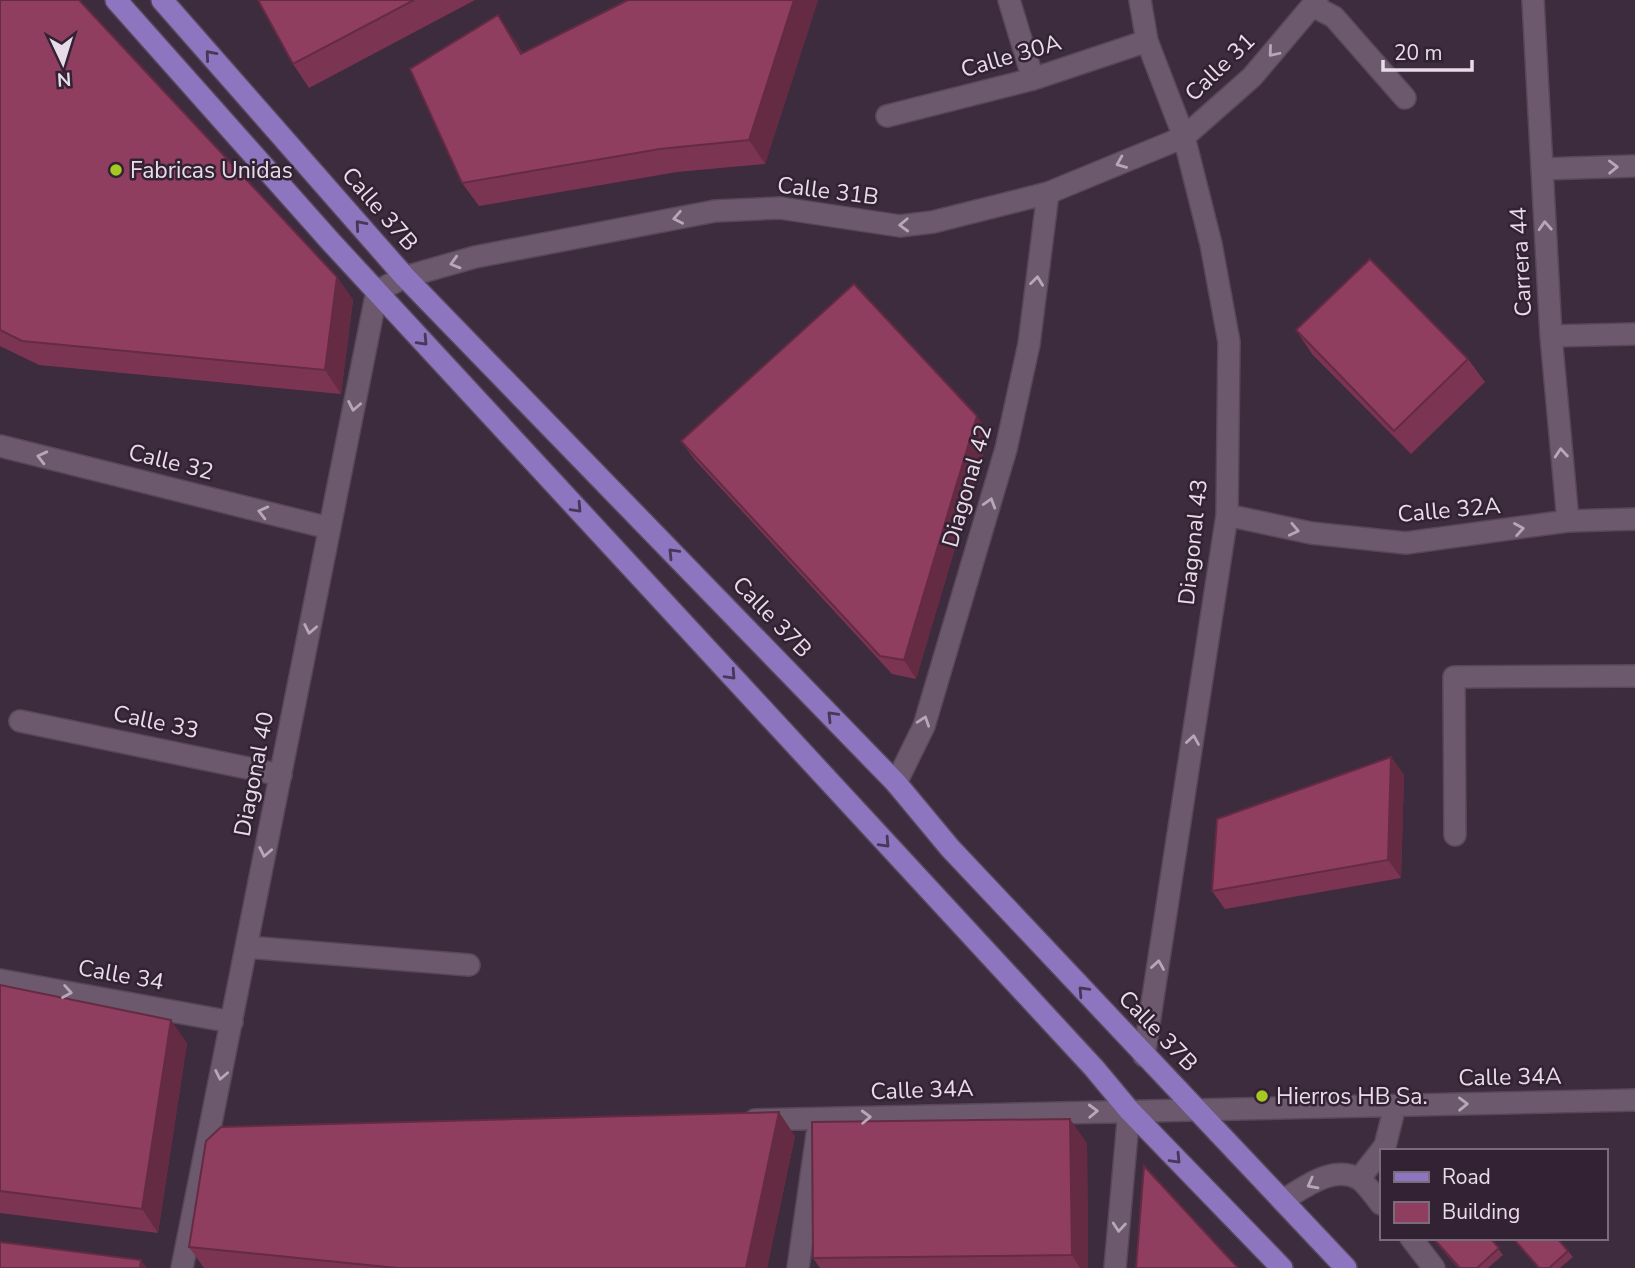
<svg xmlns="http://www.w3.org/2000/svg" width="1635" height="1268" viewBox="0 0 1635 1268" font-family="'Nunito Sans',sans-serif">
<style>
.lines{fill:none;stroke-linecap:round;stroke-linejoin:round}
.minor-casing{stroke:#574758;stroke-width:24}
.major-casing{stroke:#574758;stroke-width:24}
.minor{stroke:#6d596e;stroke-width:21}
.major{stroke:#8d76bf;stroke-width:21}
.wall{fill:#7b3553}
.shaded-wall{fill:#642b43}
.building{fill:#8f3e60;stroke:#642b43;stroke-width:2}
.oneway{stroke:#b6a8b7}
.oneway2{stroke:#4a3657}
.poi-dot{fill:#a5c822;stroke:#332134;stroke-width:2.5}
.labels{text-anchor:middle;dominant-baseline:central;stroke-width:5;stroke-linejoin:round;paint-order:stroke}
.street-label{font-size:23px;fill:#e7dce8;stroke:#332134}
.poi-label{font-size:23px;fill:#e7dce8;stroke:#332134;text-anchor:start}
</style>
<rect width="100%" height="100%" fill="#3d2b3e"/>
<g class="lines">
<!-- minor casing -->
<g class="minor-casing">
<path id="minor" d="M 1009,0 L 1033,79
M 1140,0 L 1147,41 L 1184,137 L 1211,244 L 1229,342 L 1227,515 L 1144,1056
M 1533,0 L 1551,336 L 1568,521
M 1313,6 L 1334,17 L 1405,98
M 887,116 L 1033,79 L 1147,41
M 1542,169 L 1635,166
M 1551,336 L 1635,334
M 0,446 L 329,528
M 1227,515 L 1311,533 L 1406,543 L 1568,521 L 1635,519
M 20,721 L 281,775
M 896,783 L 924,726 L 1006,449 L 1029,344 L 1048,193
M 1455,835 L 1454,677 L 1635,676
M 246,947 L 469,965
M 0,980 L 232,1022
M 755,1120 L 1635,1100
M 1359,1179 L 1385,1146 L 1395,1106
M 1283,1200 C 1304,1188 1333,1164 1359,1179 C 1367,1184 1375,1197 1381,1204
M 1411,1238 L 1434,1268
M 182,1268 L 377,291 L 405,277 L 475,257 L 715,211 L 780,208 L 900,226 L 933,222 L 1048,193 L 1184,137 L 1252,77 L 1317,0
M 798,1268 L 817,1135
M 1115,1268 L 1129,1110"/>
</g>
<!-- major casing -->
<g class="major-casing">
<path id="major" d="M 116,0 L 331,242 L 1094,1068 L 1129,1110 L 1282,1268
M 162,0 L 405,277 L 896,783 L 950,848 L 1346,1268"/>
</g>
<!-- minor -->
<use href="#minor" class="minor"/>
<!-- major -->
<use href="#major" class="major"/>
</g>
<!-- wall -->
<path class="wall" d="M 258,0 L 475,0 L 309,88 L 293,64 Z
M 628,0 L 818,0 L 765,164 L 677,172 L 479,206 L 462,183 L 514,39 L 523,54 Z
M 0,1 L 337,277 L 353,300 L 341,394 L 39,365 L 0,346 Z
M 1296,330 L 1468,359 L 1485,382 L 1411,454 L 1312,354 Z
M 989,434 L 916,679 L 892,674 L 694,459 L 681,441 Z
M 1391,757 L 1404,775 L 1401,878 L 1225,909 L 1212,891 Z
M 0,985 L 187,1043 L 158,1233 L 0,1213 Z
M 795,1136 L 767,1268 L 204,1268 L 189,1247 Z
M 1087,1143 L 1088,1268 L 820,1268 L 813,1258 Z
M 1432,1238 L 1490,1238 L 1503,1255 L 1488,1268 L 1458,1268 Z
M 1512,1238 L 1557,1238 L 1573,1257 L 1560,1268 L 1538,1268 Z"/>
<!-- shaded-wall -->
<path class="shaded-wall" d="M 794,0 L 818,0 L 765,164 L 749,140 Z
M 498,15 L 514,39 L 538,78 L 521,54 Z
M 337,277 L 353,300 L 341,394 L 325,370 Z
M 977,416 L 989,434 L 916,679 L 904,660 Z
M 1391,757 L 1404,775 L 1401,878 L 1388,860 Z
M 171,1020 L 187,1043 L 158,1233 L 142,1209 Z
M 779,1112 L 795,1136 L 767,1268 L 746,1268 Z
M 1070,1119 L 1087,1143 L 1088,1268 L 1080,1268 L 1072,1255 Z
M 141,1260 L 147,1268 L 140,1268 Z"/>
<!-- building -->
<path class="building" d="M 1,0 L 79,0 L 337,277 L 325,370 L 22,341 L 0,330 L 0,1 Z
M 258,0 L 414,0 L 293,64 Z
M 628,0 L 794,0 L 749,140 L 660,149 L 462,183 L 410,69 L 498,15 L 521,54 Z
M 1370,259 L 1468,359 L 1394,431 L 1296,330 Z
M 854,284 L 977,416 L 904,660 L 880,656 L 681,441 Z
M 1391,757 L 1388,860 L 1212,891 L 1217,819 Z
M 0,985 L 171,1020 L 142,1209 L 0,1191 Z
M 779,1112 L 746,1268 L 397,1268 L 189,1247 L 206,1141 L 221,1127 Z
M 1070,1119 L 1072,1255 L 813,1258 L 812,1122 Z
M 1144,1166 L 1238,1268 L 1136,1268 Z
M 1433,1238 L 1490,1238 L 1499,1248 L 1477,1268 L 1460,1268 Z
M 1513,1238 L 1557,1238 L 1568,1251 L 1549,1268 L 1539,1268 Z
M 0,1242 L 141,1260 L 140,1268 L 0,1268 Z"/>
<!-- one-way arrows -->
<defs><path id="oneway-chevron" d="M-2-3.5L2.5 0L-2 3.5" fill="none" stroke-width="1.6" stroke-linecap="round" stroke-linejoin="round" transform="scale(1.75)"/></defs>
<g class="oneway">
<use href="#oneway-chevron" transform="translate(1273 52) rotate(130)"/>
<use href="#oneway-chevron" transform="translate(1121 163) rotate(158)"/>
<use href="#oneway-chevron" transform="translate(1613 167) rotate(-1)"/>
<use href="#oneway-chevron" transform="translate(678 218) rotate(169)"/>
<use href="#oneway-chevron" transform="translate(904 225) rotate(178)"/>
<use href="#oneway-chevron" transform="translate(1545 226) rotate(-93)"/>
<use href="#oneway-chevron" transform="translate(455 263) rotate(164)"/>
<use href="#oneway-chevron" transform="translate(1037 281) rotate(-83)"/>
<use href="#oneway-chevron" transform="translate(354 406) rotate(101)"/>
<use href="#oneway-chevron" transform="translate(1561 453) rotate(-95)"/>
<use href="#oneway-chevron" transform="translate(42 457) rotate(-166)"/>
<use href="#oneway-chevron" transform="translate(990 503) rotate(-73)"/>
<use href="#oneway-chevron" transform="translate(263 512) rotate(-166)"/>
<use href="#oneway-chevron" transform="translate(1519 529) rotate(-10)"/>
<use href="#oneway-chevron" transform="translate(1294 530) rotate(12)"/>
<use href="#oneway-chevron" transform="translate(310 629) rotate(101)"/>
<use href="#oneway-chevron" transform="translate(924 721) rotate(-71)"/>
<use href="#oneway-chevron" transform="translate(1193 740) rotate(-81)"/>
<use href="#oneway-chevron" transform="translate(265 852) rotate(101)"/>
<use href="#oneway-chevron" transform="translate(1158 965) rotate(-81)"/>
<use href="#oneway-chevron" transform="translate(67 992) rotate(10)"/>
<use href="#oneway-chevron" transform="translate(221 1075) rotate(101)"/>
<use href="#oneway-chevron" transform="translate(1463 1104) rotate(-1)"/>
<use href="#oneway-chevron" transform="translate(1093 1111) rotate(-2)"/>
<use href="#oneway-chevron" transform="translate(866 1117) rotate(-2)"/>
<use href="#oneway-chevron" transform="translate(1312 1184) rotate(152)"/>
<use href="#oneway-chevron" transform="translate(1119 1227) rotate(95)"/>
</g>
<g class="oneway2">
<use href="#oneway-chevron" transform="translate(210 55) rotate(-131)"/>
<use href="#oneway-chevron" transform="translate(360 225) rotate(-131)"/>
<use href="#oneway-chevron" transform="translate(423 341) rotate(47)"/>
<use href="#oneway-chevron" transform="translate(577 508) rotate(47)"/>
<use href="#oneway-chevron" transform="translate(673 553) rotate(-134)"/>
<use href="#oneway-chevron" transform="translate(731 675) rotate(47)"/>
<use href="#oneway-chevron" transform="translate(832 716) rotate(-134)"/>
<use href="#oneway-chevron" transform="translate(885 843) rotate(47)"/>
<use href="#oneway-chevron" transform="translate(1083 991) rotate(-133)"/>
<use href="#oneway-chevron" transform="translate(1176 1159) rotate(46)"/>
</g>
<!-- markers -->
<g class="poi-dot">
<circle cx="116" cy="170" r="7"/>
<circle cx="1262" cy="1096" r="7"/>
</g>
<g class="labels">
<!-- street labels -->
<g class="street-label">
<text transform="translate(1011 56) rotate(-16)">Calle 30A</text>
<text transform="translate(1220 67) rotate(-44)">Calle 31</text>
<text transform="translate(828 191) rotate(7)">Calle 31B</text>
<text transform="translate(380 209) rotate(49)">Calle 37B</text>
<text transform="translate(1521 262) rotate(-93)">Carrera 44</text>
<text transform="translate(171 462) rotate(14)">Calle 32</text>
<text transform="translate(967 486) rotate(-74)">Diagonal 42</text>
<text transform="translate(1449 510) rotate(-5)">Calle 32A</text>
<text transform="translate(1193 542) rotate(-84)">Diagonal 43</text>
<text transform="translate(772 617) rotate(46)">Calle 37B</text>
<text transform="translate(156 722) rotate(12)">Calle 33</text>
<text transform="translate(254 774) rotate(-79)">Diagonal 40</text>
<text transform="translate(121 975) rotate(10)">Calle 34</text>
<text transform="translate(1158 1031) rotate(46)">Calle 37B</text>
<text transform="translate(1510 1077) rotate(-1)">Calle 34A</text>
<text transform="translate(922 1090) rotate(-2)">Calle 34A</text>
</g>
<!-- poi labels -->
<g class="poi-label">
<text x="130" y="170">Fabricas Unidas</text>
<text x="1276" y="1096">Hierros HB Sa.</text>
</g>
</g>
<!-- legend -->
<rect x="1380" y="1149" width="228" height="91" fill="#332134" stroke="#7b6c7c" stroke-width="2"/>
<rect x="1394" y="1172" width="35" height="10" fill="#8d76bf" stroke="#7b6c7c" stroke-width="2"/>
<text x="1442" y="1184" font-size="21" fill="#e7dce8">Road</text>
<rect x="1394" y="1202" width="35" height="21" fill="#8f3e60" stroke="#7b6c7c" stroke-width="2"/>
<text x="1442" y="1219" font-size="21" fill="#e7dce8">Building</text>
<!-- north arrow -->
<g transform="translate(63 63) rotate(176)" stroke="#332134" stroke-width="5" paint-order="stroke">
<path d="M0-5L12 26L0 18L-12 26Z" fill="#e7dce8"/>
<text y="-10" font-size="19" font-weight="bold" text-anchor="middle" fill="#e7dce8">N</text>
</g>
<!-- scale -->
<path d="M1383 60v10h89v-10" fill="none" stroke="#e7dce8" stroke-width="3.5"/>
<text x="1394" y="60" font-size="21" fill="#e7dce8" stroke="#332134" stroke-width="5" paint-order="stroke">20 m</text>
</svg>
